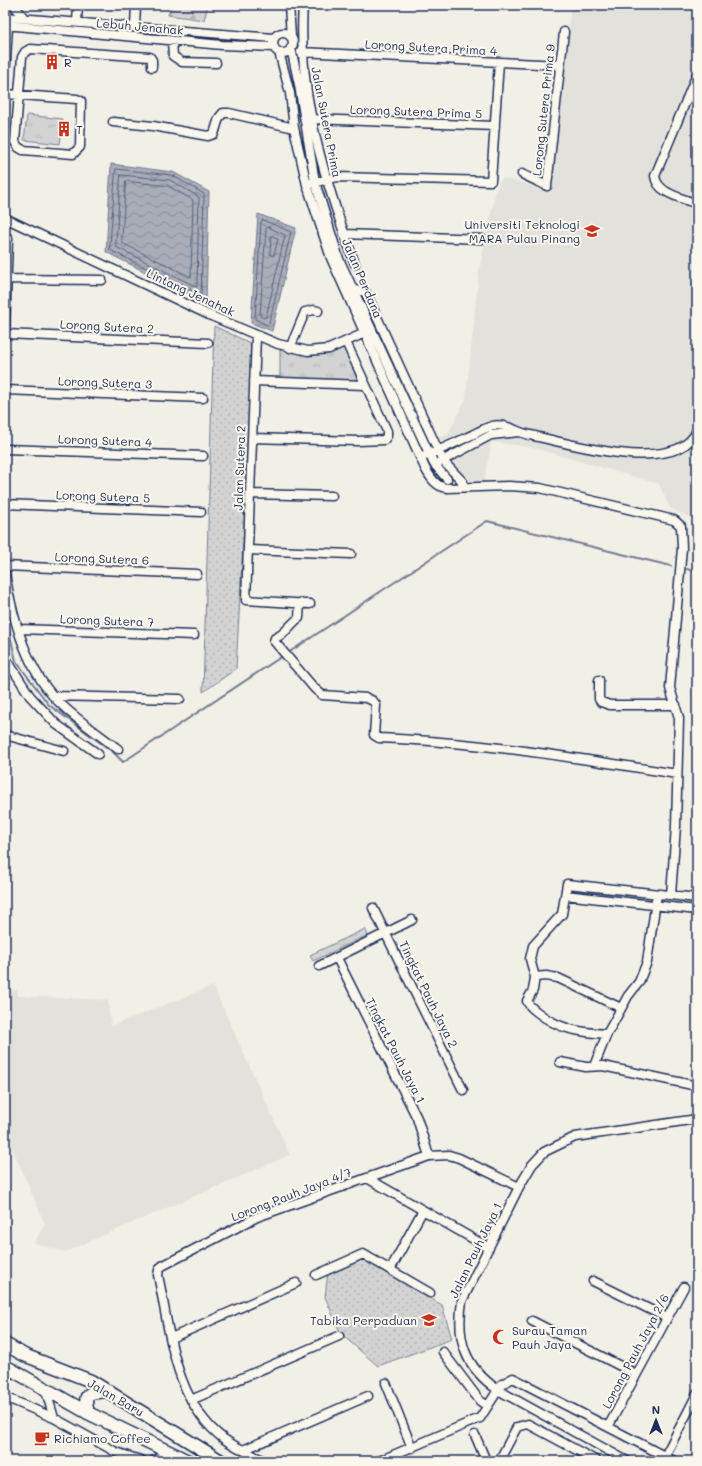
<svg xmlns="http://www.w3.org/2000/svg" width="702" height="1466" viewBox="0 0 702 1466" font-family="Mali,sans-serif">
<style>
.built{fill:#e2e1dc}
.grass{fill:url(#grass-dots);stroke:#768198}
.forest{fill:url(#forest-firs);stroke:#768198}
.park{fill:url(#park-tufts);stroke:#768198}
.water{fill:url(#water-waves);stroke:#707b93}
.lines{fill:none;stroke-linecap:round;stroke-linejoin:round}
.shore{stroke:#546182;stroke-width:1}
.stream{stroke:#707b93;stroke-width:2}
.minor-casing{stroke:#1b2f5e;stroke-width:11}
.highway-casing{stroke:#1b2f5e;stroke-width:15}
.minor{stroke:#fbf7ec;stroke-width:8}
.highway{stroke:#fbf7ec;stroke-width:12}
.labels{text-anchor:middle;dominant-baseline:central;stroke-width:4;stroke-linejoin:round;paint-order:stroke}
.street-label{font-size:12px;fill:#1b2f5e;stroke:#fbf7ec}
.poi-label{font-size:12px;fill:#1b2f5e;stroke:#fbf7ec;text-anchor:start}
</style>
<defs>
<pattern id="grass-dots" width="8" height="8" patternUnits="userSpaceOnUse"><rect width="8" height="8" fill="#d2d3d2"/><path d="M2 2h.1M6 6h.1" fill="none" stroke="#b4b5b7" stroke-width="1.8" stroke-linecap="round"/></pattern>
<pattern id="forest-firs" width="22" height="20" patternUnits="userSpaceOnUse"><rect width="22" height="20" fill="#d2d3d2"/><path d="M5 1l3.5 6h-7zM16 11l3.5 6h-7z" fill="#b4b5b7"/></pattern>
<pattern id="park-tufts" width="24" height="20" patternUnits="userSpaceOnUse"><rect width="24" height="20" fill="#d2d3d2"/><path d="M3 7l-1-3M5 7V3M7 7l1-3M15 17l-1-3M17 17v-4M19 17l1-3" fill="none" stroke="#b4b5b7"/></pattern>
<pattern id="water-waves" width="16" height="10" patternUnits="userSpaceOnUse"><rect width="16" height="10" fill="#a9adb7"/><path d="M0 5q4-4 8 0t8 0" fill="none" stroke="#898d98"/></pattern>
</defs>
<rect width="100%" height="100%" fill="#f2efe6"/>
<filter id="ink" filterUnits="userSpaceOnUse"><feTurbulence type="fractalNoise" baseFrequency=".025" numOctaves="2"/><feDisplacementMap in="SourceGraphic" scale="8" xChannelSelector="R" yChannelSelector="G"/><feConvolveMatrix kernelMatrix="1 2 1 2 8 2 1 2 1" color-interpolation-filters="sRGB"/></filter>
<g filter="url(#ink)">
<!-- built -->
<path class="built" d="M 571,5 L 697,5 L 697,521 L 670,508 L 659,484 L 530,447 L 491,442 L 484,484 L 473,484 L 452,464 L 439,437 L 447,436 L 466,398 L 479,271 L 496,190 L 502,178 L 551,191 Z
M 213,986 L 290,1155 L 65,1252 L 34,1243 L 45,1224 L 5,1131 L 5,991 L 17,990 L 18,996 L 108,1000 L 111,1026 Z"/>
<!-- grass -->
<path class="grass" d="M 214,326 L 254,345 L 236,669 L 203,692 Z
M 364,1259 L 442,1305 L 452,1339 L 378,1366 L 341,1334 L 325,1297 L 328,1272 Z"/>
<!-- forest -->
<path class="forest" d="M 172,5 L 208,5 L 204,20 L 168,15 Z"/>
<!-- park -->
<path class="park" d="M 27,115 L 63,119 L 60,144 L 24,140 Z
M 346,342 L 357,380 L 280,378 L 280,350 L 308,351 Z
M 365,929 L 368,935 L 313,961 L 310,955 Z"/>
<!-- water -->
<path class="water" d="M 111,164 L 173,172 L 209,192 L 206,303 L 106,252 Z
M 258,214 L 296,228 L 272,331 L 251,323 Z"/>
<g class="lines">
<!-- shore -->
<path class="shore" d="M 116,169 L 172,175 L 204,194 L 201,295 L 110,250 Z
M 121,175 L 170,180 L 199,197 L 197,287 L 116,247 Z
M 126,181 L 168,186 L 193,200 L 191,277 L 122,243 Z
M 263,220 L 291,232 L 269,324 L 267,325 L 255,319 L 261,222 Z
M 268,227 L 285,235 L 266,317 L 264,318 L 260,316 L 266,229 Z
M 273,236 L 278,239 L 274,255 L 272,256 L 270,254 L 271,237 Z"/>
<!-- stream -->
<path class="stream" d="M 687,569 L 697,572
M 5,614 L 16,661 L 49,705 L 113,752 L 123,762 L 284,655
M 288,653 L 487,521 L 671,566"/>
<!-- minor casing -->
<g class="minor-casing">
<path id="minor" d="M 14,5 L 24,18
M 289,5 L 291,37
M 303,5 C 297,94 325,181 355,264
M 5,8 L 8,5
M 5,17 L 274,38
M 77,22 L 78,5
M 5,25 L 222,45 L 274,47
M 135,27 L 136,5
M273 43a10 10 0 1 1 20 0a10 10 0 1 1-20 0Z
M 172,41 L 173,56 L 182,62 L 216,63
M 291,48 L 299,85 L 315,182 L 339,259 L 434,464 L 447,479
M 279,52 L 290,93 L 294,128 L 307,185 L 331,258 L 425,468 C 430,477 436,487 447,488 L 509,486 L 540,488 L 674,520 L 681,526 L 682,548 L 670,688 L 679,718 L 676,826 L 671,895
M 301,52 L 560,65
M 697,74 L 655,176 C 657,194 683,198 697,204
M 5,77 L 8,26
M 5,94 L 77,99 L 81,101 L 80,147 L 73,154 L 23,150 L 18,147 L 15,142 L 22,57 L 25,52 L 30,49 L 150,57 L 152,60 L 152,67
M 313,119 L 495,126
M 113,122 L 153,126 L 208,136 L 214,134 L 219,118 L 223,113 L 229,113 L 294,128
M 522,174 L 547,186 L 564,32
M 312,183 L 337,177 L 491,181 L 499,62
M 5,218 L 209,315 L 278,344 L 308,351 L 329,349 L 367,332
M 344,234 L 482,239
M 8,279 L 102,280
M 353,290 L 365,291 L 443,461 L 463,482
M 5,332 L 8,238
M 5,334 L 208,343
M 256,336 L 246,600 L 310,604
M 290,348 L 305,312 L 314,310 L 318,311
M 254,381 L 365,385
M 5,390 L 203,398
M 252,438 L 357,441 L 384,440 L 387,436 L 387,431 L 346,342
M 5,449 L 203,456
M 425,456 C 441,450 457,442 472,435 C 478,432 485,428 492,426 C 505,423 515,431 526,434 C 563,442 678,478 697,430
M 438,463 L 491,435 L 519,432
M 250,494 L 332,496
M 5,504 L 201,512
M 248,550 L 351,554
M 5,566 L 197,574
M 5,574 C 13,620 27,674 63,706 C 80,722 100,735 118,749
M 300,603 L 299,618 C 290,624 285,635 275,638 L 274,641 L 314,688 L 322,695 L 367,698 L 373,701 L 376,705 L 374,735 L 379,738 C 479,742 578,758 677,774
M 19,629 L 194,635
M 5,657 L 30,696 L 56,724 L 98,754
M 599,680 L 599,699 L 601,702 L 610,705 L 676,705
M 53,696 L 180,699
M 5,735 L 64,751
M 565,895 L 697,910
M 373,908 L 463,1090
M 337,958 L 417,1118 L 429,1156
M 319,966 L 412,920
M 535,977 L 546,976 L 558,978 L 621,1008
M 607,1034 C 579,1032 560,1030 537,1012 C 533,1009 529,1006 527,1001 L 533,990 L 535,977 L 530,959 L 533,946 L 562,914 L 567,884 L 697,898
M 560,1062 L 586,1067 L 603,1066 L 697,1086
M 594,1066 L 607,1034 L 628,996 L 639,982 L 647,962 L 657,894
M 367,1178 L 489,1248
M 391,1268 L 423,1210
M 316,1275 L 363,1254 L 430,1293
M 593,1281 L 667,1318
M 532,1321 L 636,1374
M 171,1338 L 296,1283
M 443,1352 L 480,1401 L 488,1406
M 386,1383 L 412,1448
M 45,1388 L 54,1418
M 5,1397 L 54,1418 L 116,1452 L 143,1461
M 191,1400 L 339,1336
M 608,1427 L 684,1287
M 475,1435 L 486,1461
M 243,1450 L 368,1396
M 665,1456 L 697,1394
M 153,1461 L 170,1453
M 264,1461 C 251,1454 237,1448 224,1439 C 174,1402 170,1331 158,1275 L 159,1270 L 162,1266 L 257,1217 L 429,1156 L 449,1155 L 459,1158 L 519,1187
M 379,1461 L 480,1418 L 502,1384 L 513,1378 L 674,1461
M 499,1461 L 517,1427 L 528,1424 L 597,1461
M 627,1461 L 498,1390 C 465,1367 456,1341 462,1301 L 519,1187 L 532,1165 L 544,1152 L 575,1137 L 697,1119"/>
</g>
<!-- highway casing -->
<g class="highway-casing">
<path id="highway" d="M 5,1344 L 24,1355 L 91,1381 L 221,1461
M 5,1366 L 88,1413 L 188,1461
M 88,1413 C 83,1392 88,1393 108,1391"/>
</g>
<!-- minor -->
<use href="#minor" class="minor"/>
<!-- highway -->
<use href="#highway" class="highway"/>
</g>
</g>
<!-- icons -->
<defs>
<g id="building-bare" transform="scale(1.2)"><path d="M-4-6H4V6H1V3H-1V6H-4ZM-2.5-4.3h1.7v1.8h-1.7ZM.8-4.3h1.7v1.8H.8ZM-2.5-1h1.7V.8h-1.7ZM.8-1h1.7V.8H.8Z" fill="#c8321e" stroke="#fbf7ec" stroke-width="2.5" paint-order="stroke"/></g>
<g id="university-bare" transform="scale(1.2)"><path d="M0-5L7-2L0 1L-7-2ZM-4 1L0 2.5L4 1V4Q0 6-4 4Z" fill="#c8321e" stroke="#fbf7ec" stroke-width="2.5" paint-order="stroke"/></g>
<g id="school-bare" transform="scale(1.2)"><path d="M0-5L7-2L0 1L-7-2ZM-4 1L0 2.5L4 1V4Q0 6-4 4Z" fill="#c8321e" stroke="#fbf7ec" stroke-width="2.5" paint-order="stroke"/></g>
<g id="mosque-bare" transform="scale(1.2)"><path d="M3.5-4.9A6 6 0 1 0 3.5 4.9A5 5 0 1 1 3.5-4.9Z" fill="#c8321e" stroke="#fbf7ec" stroke-width="2.5" paint-order="stroke"/></g>
<g id="cafe-bare" transform="scale(1.2)"><path d="M-5.5-4.5H6V0H3Q3 3.5 0 3.5H-2.5Q-5.5 3.5-5.5 0ZM3-3.2v2h1.7v-2ZM-6 4.5H4V6H-6Z" fill="#c8321e" stroke="#fbf7ec" stroke-width="2.5" paint-order="stroke"/></g>
</defs>
<g fill-rule="evenodd">
<use href="#building-bare" x="52" y="62"/>
<use href="#building-bare" x="64" y="129"/>
<use href="#university-bare" x="592" y="231"/>
<use href="#school-bare" x="429" y="1320"/>
<use href="#mosque-bare" x="500" y="1337"/>
<use href="#cafe-bare" x="42" y="1438"/>
</g>
<g class="labels">
<!-- street labels -->
<g class="street-label">
<text transform="translate(140 26) rotate(5)">Lebuh Jenahak</text>
<text transform="translate(431 47) rotate(3)">Lorong Sutera Prima 4</text>
<text transform="translate(543 110) rotate(-84)">Lorong Sutera Prima 9</text>
<text transform="translate(416 111) rotate(2)">Lorong Sutera Prima 5</text>
<text transform="translate(327 122) rotate(79)">Jalan Sutera Prima</text>
<text transform="translate(363 278) rotate(67)">Jalan Perdana</text>
<text transform="translate(191 292) rotate(25)">Lintang Jenahak</text>
<text transform="translate(107 326) rotate(3)">Lorong Sutera 2</text>
<text transform="translate(105 382) rotate(2)">Lorong Sutera 3</text>
<text transform="translate(105 440) rotate(2)">Lorong Sutera 4</text>
<text transform="translate(239 468) rotate(-88)">Jalan Sutera 2</text>
<text transform="translate(103 496) rotate(2)">Lorong Sutera 5</text>
<text transform="translate(102 558) rotate(2)">Lorong Sutera 6</text>
<text transform="translate(107 620) rotate(2)">Lorong Sutera 7</text>
<text transform="translate(429 994) rotate(64)">Tingkat Pauh Jaya 2</text>
<text transform="translate(396 1050) rotate(63)">Tingkat Pauh Jaya 1</text>
<text transform="translate(291 1194) rotate(-21)">Lorong Pauh Jaya 4/7</text>
<text transform="translate(475 1250) rotate(-64)">Jalan Pauh Jaya 1</text>
<text transform="translate(635 1351) rotate(-62)">Lorong Pauh Jaya 2/6</text>
<text transform="translate(116 1397) rotate(30)">Jalan Baru</text>
</g>
<!-- poi labels -->
<g class="poi-label">
<text x="64" y="62">R</text>
<text x="76" y="129">T</text>
<text x="580" y="224" text-anchor="end">Universiti Teknologi<tspan x="580" dy="14">MARA Pulau Pinang</tspan></text>
<text x="417" y="1320" text-anchor="end">Tabika Perpaduan</text>
<text x="512" y="1330">Surau Taman<tspan x="512" dy="14">Pauh Jaya</tspan></text>
<text x="54" y="1438">Richiamo Coffee</text>
</g>
</g>
<!-- margin -->
<rect width="702" height="1466" fill="none" stroke="#fbf7ec" stroke-width="20"/>
<rect x="10" y="10" width="682" height="1446" fill="none" stroke="#1b2f5e" stroke-width="1.5" filter="url(#ink)"/>
<!-- north arrow -->
<g transform="translate(656 1420)" stroke="#fbf7ec" stroke-width="3" paint-order="stroke">
<path d="M0-3L7 15L0 10L-7 15Z" fill="#1b2f5e"/>
<text y="-6" font-size="11" font-weight="bold" text-anchor="middle" fill="#1b2f5e">N</text>
</g>
</svg>
